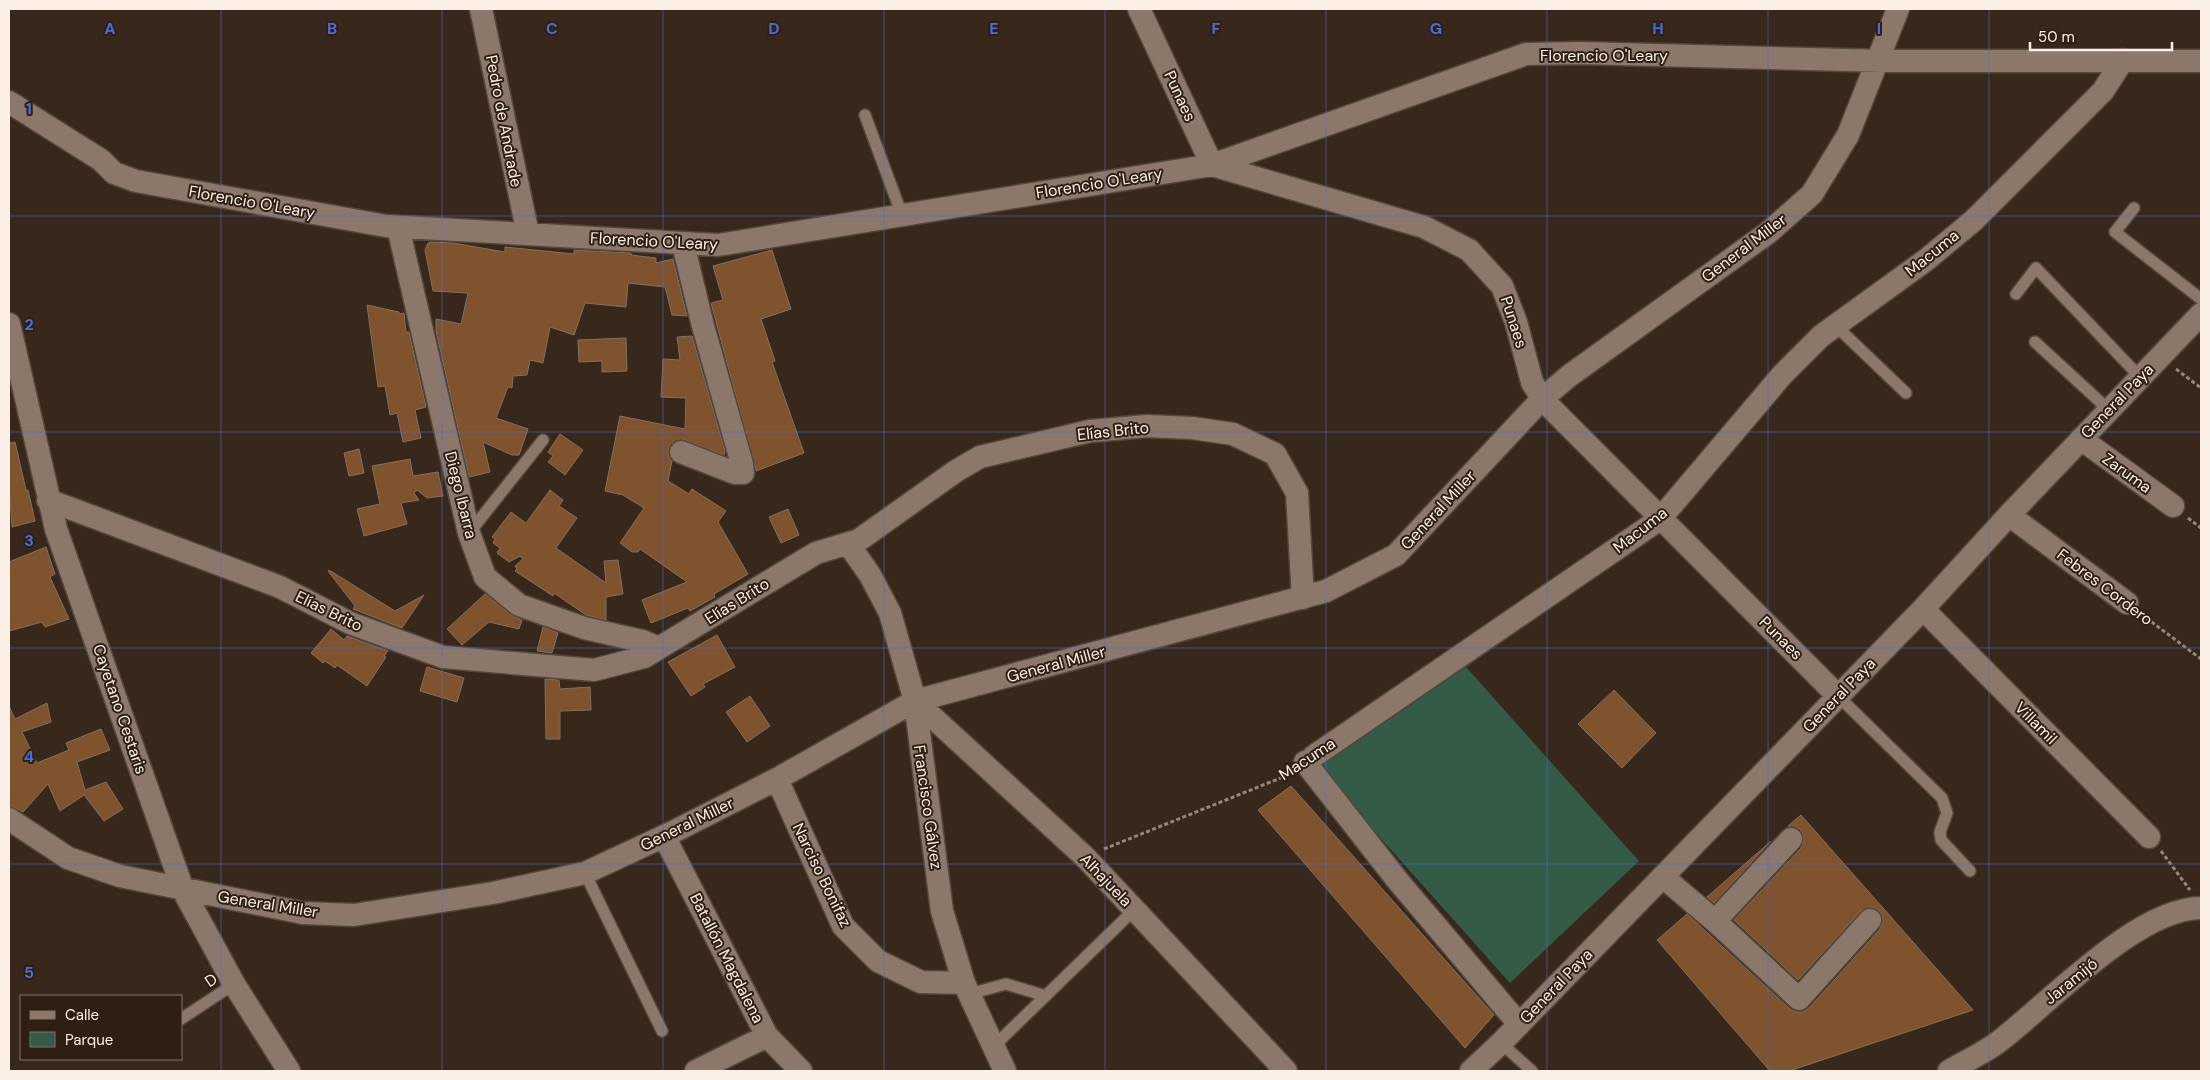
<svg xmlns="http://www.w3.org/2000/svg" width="2210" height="1080" viewBox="0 0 2210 1080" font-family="'DM Sans',sans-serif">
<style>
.green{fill:#335b45}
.building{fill:#7f532e;stroke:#836f61}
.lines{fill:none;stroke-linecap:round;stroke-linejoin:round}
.lane-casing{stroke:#54473b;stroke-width:14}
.street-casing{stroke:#54473b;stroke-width:25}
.path{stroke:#95877c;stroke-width:3;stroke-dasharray:4 2.5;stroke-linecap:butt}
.lane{stroke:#8c786a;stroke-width:11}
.street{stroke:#8c786a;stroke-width:22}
.grid{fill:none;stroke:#496edb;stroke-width:1;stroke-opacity:0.55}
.labels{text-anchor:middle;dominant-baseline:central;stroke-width:4;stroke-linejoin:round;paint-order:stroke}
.street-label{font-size:16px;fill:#fbf0e7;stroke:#2e1f12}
.grid-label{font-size:16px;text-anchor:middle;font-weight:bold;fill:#496edb;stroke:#2e1f12;stroke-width:4;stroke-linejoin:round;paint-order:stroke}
</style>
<rect width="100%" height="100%" fill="#38281c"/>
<!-- green -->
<path class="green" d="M 1466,667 L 1639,861 L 1510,983 L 1318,768 Z"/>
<!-- building -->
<path class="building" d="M 431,242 L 453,243 L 505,252 L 505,247 L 574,254 L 574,250 L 631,253 L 631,255 L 656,258 L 656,263 L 673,259 L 687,316 L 672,315 L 665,287 L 628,283 L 626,307 L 585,303 L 574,335 L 550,327 L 543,363 L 530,360 L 527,375 L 513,376 L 512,388 L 508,387 L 496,418 L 528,429 L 519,455 L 512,455 L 483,442 L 490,472 L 469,477 L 436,331 L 436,319 L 461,324 L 468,293 L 433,291 L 425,250 L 428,243 Z
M 772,250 L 791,309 L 761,319 L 775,361 L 772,362 L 804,453 L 756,471 L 711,303 L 723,300 L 713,266 Z
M 367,305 L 399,312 L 399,314 L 404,313 L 406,332 L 409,332 L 426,407 L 415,410 L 421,438 L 403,442 L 397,413 L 390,415 L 385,386 L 378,387 Z
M 692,336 L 725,451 L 724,455 L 685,440 L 673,442 L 669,448 L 668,454 L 672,461 L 668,481 L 689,494 L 692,489 L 726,511 L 718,522 L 748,574 L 714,594 L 715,597 L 690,611 L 688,608 L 651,623 L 642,600 L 687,582 L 640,549 L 638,552 L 632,552 L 620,543 L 644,508 L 623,495 L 605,491 L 620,416 L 685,429 L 686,398 L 661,397 L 663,359 L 680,360 L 677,337 Z
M 626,338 L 627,371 L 602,372 L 602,361 L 579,362 L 578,340 Z
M 560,434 L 583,450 L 565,475 L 548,462 L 553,456 L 548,452 Z
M 15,442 L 26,490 L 28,490 L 35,521 L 12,527 L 9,486 L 9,443 Z
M 359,449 L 364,473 L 349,476 L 344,453 Z
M 410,459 L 413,476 L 438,472 L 443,496 L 427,498 L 417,490 L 414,493 L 419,500 L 401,503 L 407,524 L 364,536 L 357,509 L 380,504 L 372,466 Z
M 550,490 L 563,500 L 559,506 L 577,518 L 556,548 L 606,583 L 604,561 L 618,560 L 623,594 L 606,597 L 606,620 L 586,615 L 554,593 L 553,596 L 515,571 L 517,569 L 515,566 L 523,559 L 520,556 L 509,562 L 497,553 L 500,548 L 493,543 L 495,539 L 492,537 L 511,512 L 526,523 Z
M 788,509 L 799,535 L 781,543 L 769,517 Z
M 46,547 L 55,574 L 50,577 L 69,619 L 45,627 L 42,622 L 9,631 L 9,562 Z
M 329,570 L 395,611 L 424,595 L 402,628 L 353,609 L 355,606 L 328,571 Z
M 485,594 L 511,615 L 522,620 L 519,629 L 489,622 L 462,645 L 447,629 Z
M 543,627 L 558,633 L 552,653 L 537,651 Z
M 331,629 L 344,640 L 347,636 L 388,651 L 384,656 L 386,657 L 367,686 L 337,665 L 335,668 L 325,661 L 323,663 L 311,653 Z
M 717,635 L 735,667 L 703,684 L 705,687 L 691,696 L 668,662 Z
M 427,667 L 464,678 L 457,702 L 420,691 Z
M 545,679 L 559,680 L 560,689 L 590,687 L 591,710 L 560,711 L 560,739 L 546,739 Z
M 1614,690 L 1656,733 L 1622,768 L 1578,724 Z
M 750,696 L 770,726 L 747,742 L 726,712 Z
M 47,703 L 51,722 L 22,732 L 37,763 L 69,750 L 66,743 L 101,729 L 110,750 L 77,762 L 85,790 L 106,782 L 123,809 L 104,821 L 84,795 L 60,811 L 48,784 L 23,812 L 9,805 L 9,706 L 15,719 Z
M 1291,786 L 1494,1015 L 1465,1048 L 1258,810 Z
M 1801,815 L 1973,1010 L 1789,1071 L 1770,1071 L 1657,940 L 1687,914 L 1790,1009 L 1796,1012 L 1803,1012 L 1809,1008 L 1880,929 L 1883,922 L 1882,915 L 1878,910 L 1872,907 L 1861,911 L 1798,980 L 1734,920 L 1801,848 L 1804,841 L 1803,835 L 1800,829 L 1788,826 Z
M 1771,841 L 1714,903 L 1707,897 Z"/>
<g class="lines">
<!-- lane casing -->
<g class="lane-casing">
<path id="lane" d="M 865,115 L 902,215
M 2134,208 L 2115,232 L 2201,299
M 2016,294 L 2036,268 L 2140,377
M 1836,326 L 1906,393
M 2035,342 L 2109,410
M 469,533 L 543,440
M 1838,696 L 1942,798 L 1947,813 L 1940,832 L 1941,840 L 1970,871
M 585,873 L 662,1031
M 969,994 L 1006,984 L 1046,996
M 181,1019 L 234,984
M 1501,1043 L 1532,1071
M 994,1046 L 1134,910"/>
</g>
<!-- street casing -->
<g class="street-casing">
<path id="street" d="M 481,9 L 528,234
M 1139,9 L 1212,165 L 1424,227 L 1469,250 L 1502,286 L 1516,322 L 1532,382 L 1542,399 L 1838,696
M 9,102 L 101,160 L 114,173 L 136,181 L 386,226 L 718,245 L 1212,165 L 1526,54 L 1580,53 L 1885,61 L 2201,61
M 398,227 L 469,533 L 485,577 L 519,605 L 584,628 L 642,641 L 659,648
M 9,324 L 56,529 L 183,890 L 234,984 L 289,1071
M 2081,439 L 2173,506
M 681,452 L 735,473 L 743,473 L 742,464 L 703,326 L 683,244
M 48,500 L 280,587 L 350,623 L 443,657 L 594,670 L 644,657 L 816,553 L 859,540 L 956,471 L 980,457 L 1090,431 L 1147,426 L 1192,428 L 1233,434 L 1275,454 L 1297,493 L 1303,598
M 2009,515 L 2127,603
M 849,545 L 870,575 L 890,613 L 915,701 L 942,911 L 964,983 L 1005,1071
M 1923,609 L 2149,837
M 915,701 L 1085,857 L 1286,1071
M 1314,756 L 1660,519 L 1782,375 L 1821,336 L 1926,260 L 1973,221 L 2103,91 L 2123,60
M 1305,762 L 1398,881 L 1519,1024
M 777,779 L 843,926 L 878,961 L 921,982 L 964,983
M 9,819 L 68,858 L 120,876 L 303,913 L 354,915 L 493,893 L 585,873 L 673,832 L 777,779 L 915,701 L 1326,591 L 1396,555 L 1542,399 L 1569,376 L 1769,232 L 1812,194 L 1848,135 L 1898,9
M 664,836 L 767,1036 L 801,1071
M 1663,877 L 1715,921 L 1791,839
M 1715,921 L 1799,999 L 1870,920
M 696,1071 L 767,1036
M 1471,1071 L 1501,1043 L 1923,609 L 2009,515 L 2201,314
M 1949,1071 C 1966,1061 1986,1052 2001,1040 C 2051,1001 2138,908 2201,908"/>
</g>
<!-- path -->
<path class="path" d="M 2176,369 L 2201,388
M 2188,518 L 2201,528
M 2141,614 L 2201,659
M 1104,849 L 1283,777 L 1290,772
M 2161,851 L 2190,890"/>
<!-- lane -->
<use href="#lane" class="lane"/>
<!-- street -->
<use href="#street" class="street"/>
</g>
<!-- grid -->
<path class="grid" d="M 221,9 L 221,1071M 442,9 L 442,1071M 663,9 L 663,1071M 884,9 L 884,1071M 1105,9 L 1105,1071M 1326,9 L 1326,1071M 1547,9 L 1547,1071M 1768,9 L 1768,1071M 1989,9 L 1989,1071M 9,216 L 2201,216M 9,432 L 2201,432M 9,648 L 2201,648M 9,864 L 2201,864"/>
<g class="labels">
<!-- street labels -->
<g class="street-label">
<text x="1604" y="55">Florencio O'Leary</text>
<text transform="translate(1180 96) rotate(65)">Punaes</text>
<text transform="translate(504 121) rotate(79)">Pedro de Andrade</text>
<text transform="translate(1099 183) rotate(-9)">Florencio O'Leary</text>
<text transform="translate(252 202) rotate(10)">Florencio O'Leary</text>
<text transform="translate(654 241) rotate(3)">Florencio O'Leary</text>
<text transform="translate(1744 248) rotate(-37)">General Miller</text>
<text transform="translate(1932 253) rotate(-39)">Macuma</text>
<text transform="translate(1514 322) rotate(72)">Punaes</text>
<text transform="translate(2117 401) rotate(-46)">General Paya</text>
<text transform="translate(1113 431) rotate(-6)">Elías Brito</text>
<text transform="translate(2127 473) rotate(36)">Zaruma</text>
<text transform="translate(461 495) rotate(76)">Diego Ibarra</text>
<text transform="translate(1438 510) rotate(-47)">General Miller</text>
<text transform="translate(1640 530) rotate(-38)">Macuma</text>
<text transform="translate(2105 587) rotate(37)">Febres Cordero</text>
<text transform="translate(737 601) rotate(-32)">Elías Brito</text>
<text transform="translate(329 611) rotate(26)">Elías Brito</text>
<text transform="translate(1781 638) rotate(45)">Punaes</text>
<text transform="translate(1056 664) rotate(-15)">General Miller</text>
<text transform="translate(1839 695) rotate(-46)">General Paya</text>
<text transform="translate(120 709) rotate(71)">Cayetano Cestaris</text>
<text transform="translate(2036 723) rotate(45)">Villamil</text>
<text transform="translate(1307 759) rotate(-33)">Macuma</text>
<text transform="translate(928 807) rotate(82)">Francisco Gálvez</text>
<text transform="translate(687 824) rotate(-26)">General Miller</text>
<text transform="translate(822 875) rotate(64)">Narciso Bonifaz</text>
<text transform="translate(1106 880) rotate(46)">Alhajuela</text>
<text transform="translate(268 904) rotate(9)">General Miller</text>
<text transform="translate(727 958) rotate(63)">Batallón Magdalena</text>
<text transform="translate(211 980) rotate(-34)">D</text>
<text transform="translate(2071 981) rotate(-39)">Jaramijó</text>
<text transform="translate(1556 986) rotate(-46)">General Paya</text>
</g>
</g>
<g class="grid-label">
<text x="110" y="34">A</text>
<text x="332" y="34">B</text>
<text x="552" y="34">C</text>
<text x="774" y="34">D</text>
<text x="994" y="34">E</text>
<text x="1216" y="34">F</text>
<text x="1436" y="34">G</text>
<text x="1658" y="34">H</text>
<text x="1879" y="34">I</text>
<text x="29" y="114">1</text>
<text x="29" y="330">2</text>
<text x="29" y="546">3</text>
<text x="29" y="762">4</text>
<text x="29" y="978">5</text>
</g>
<!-- border -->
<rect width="2210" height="1080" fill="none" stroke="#fbf0e7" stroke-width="20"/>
<!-- legend -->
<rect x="20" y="995" width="162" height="65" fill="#2e1f12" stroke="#807367"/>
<rect x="30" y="1011" width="25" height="8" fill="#8c786a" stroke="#807367"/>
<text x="65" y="1020" font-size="15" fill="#fbf0e7">Calle</text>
<rect x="30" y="1032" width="25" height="15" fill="#335b45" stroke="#807367"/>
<text x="65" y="1045" font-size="15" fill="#fbf0e7">Parque</text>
<!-- scale -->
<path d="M2030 42v8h142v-8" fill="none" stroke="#fbf0e7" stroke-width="2.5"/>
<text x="2038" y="42" font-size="15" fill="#fbf0e7" stroke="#2e1f12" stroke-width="4" paint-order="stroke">50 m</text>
</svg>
